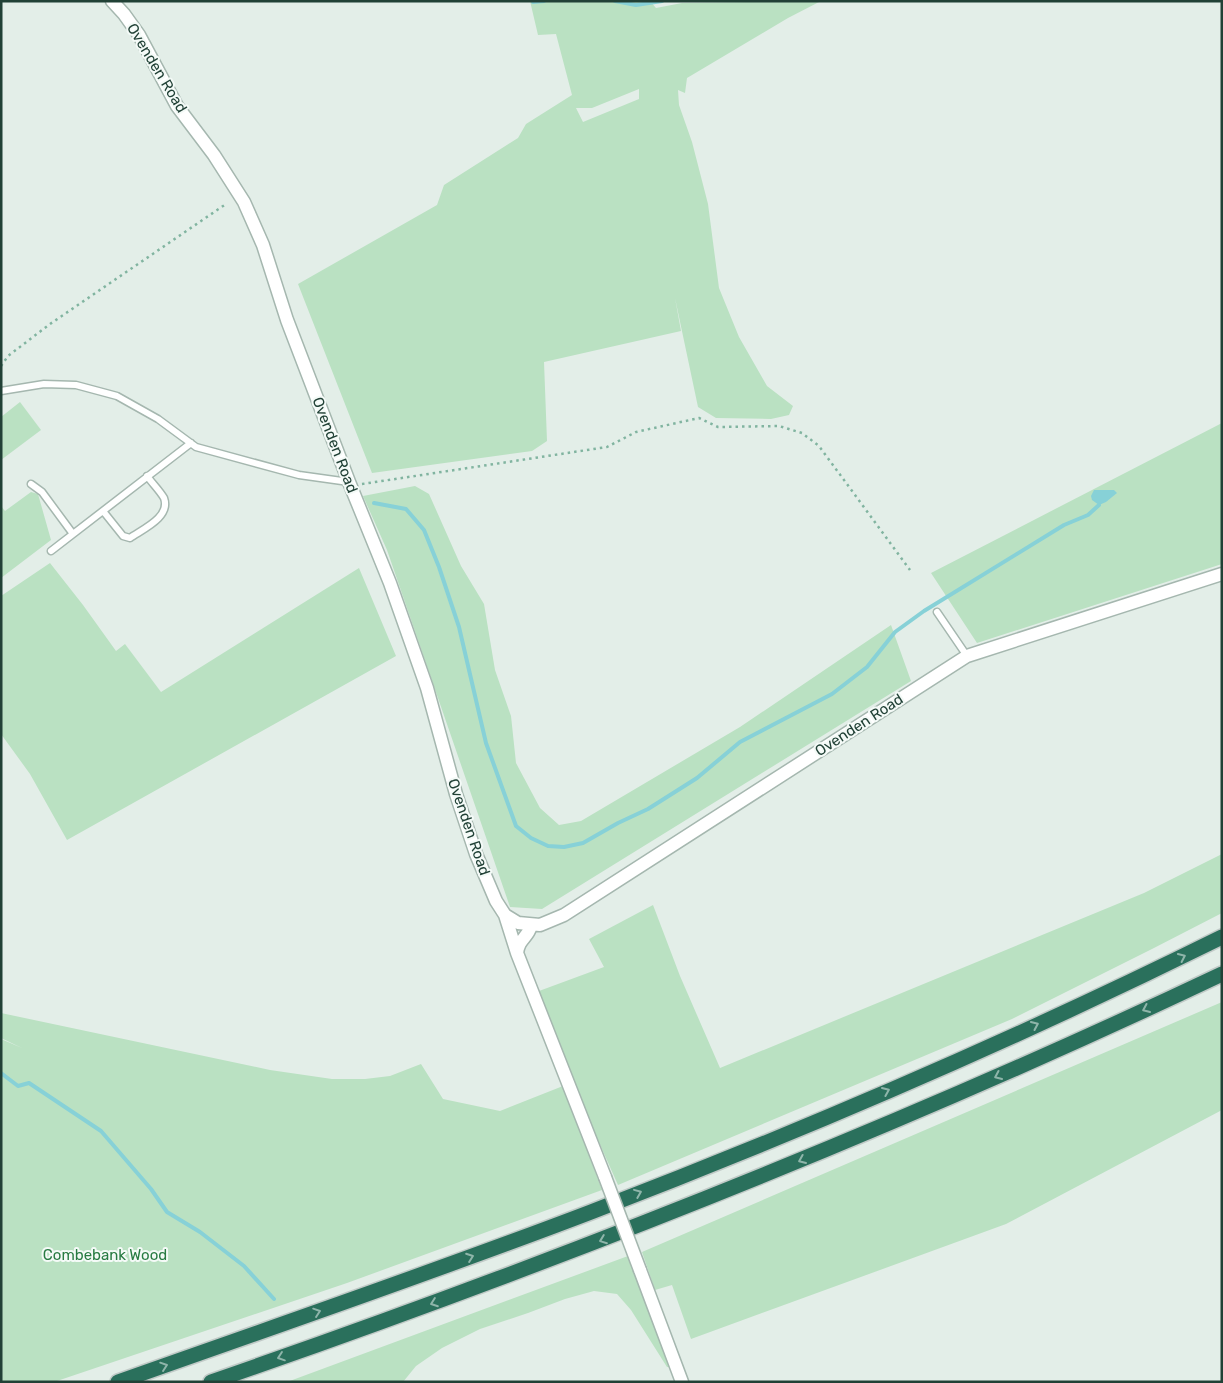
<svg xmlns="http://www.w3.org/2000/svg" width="1223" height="1383" viewBox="0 0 1223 1383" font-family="Rubik,sans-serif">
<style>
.green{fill:#bae1c2;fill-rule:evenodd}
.water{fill:#87d1d7}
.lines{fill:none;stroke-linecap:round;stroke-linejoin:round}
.stream{stroke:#87d1d7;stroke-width:4}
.lane-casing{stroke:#a5b7af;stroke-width:9}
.street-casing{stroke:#a5b7af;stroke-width:15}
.highway-casing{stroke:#c1cac7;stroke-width:18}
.path{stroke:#81b4a0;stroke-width:2.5;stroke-dasharray:2.5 4;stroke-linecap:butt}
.lane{stroke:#fff;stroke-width:6}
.street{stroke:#fff;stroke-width:12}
.highway{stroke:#2a705c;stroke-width:15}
.street-bridge-casing{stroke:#a5b7af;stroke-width:15;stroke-linecap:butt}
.street-bridge{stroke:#fff;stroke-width:12}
.oneway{stroke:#8fb5aa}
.labels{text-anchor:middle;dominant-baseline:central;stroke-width:4;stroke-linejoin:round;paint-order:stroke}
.street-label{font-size:15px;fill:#214136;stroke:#f4faf7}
.park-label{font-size:15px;fill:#287b42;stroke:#f4faf7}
</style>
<rect width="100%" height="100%" fill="#e3eee8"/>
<!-- green -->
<path class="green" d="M 530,1 L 650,1 L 656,8 L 682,3 L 821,1 L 788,18 L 687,78 L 685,93 L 678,90 L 679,105 L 692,142 L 708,204 L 719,288 L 739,337 L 767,386 L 793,406 L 789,415 L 771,419 L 716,418 L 698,407 L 675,298 L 681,331 L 544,362 L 547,441 L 532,451 L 372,473 L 298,284 L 437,205 L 444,185 L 518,138 L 526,124 L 572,95 L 556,34 L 538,35 ZM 639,89 L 639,99 L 583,122 L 576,108 L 592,108 Z
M 20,402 L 41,430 L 1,460 L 1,417 Z
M 1222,423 L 1222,564 L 977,643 L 931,573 Z
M 415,486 L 429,494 L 461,566 L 484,604 L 495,670 L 511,716 L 516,763 L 540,808 L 559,825 L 581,821 L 740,727 L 891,625 L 911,681 L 542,909 L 510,907 L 387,550 L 363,496 Z
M 31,492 L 38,494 L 51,540 L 1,578 L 1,506 L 5,511 Z
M 50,563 L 83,605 L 116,651 L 125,644 L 161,692 L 359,568 L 396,656 L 67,840 L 30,774 L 1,734 L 1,596 Z
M 1222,854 L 1222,913 L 1152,949 L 1012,1019 L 618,1185 L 590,1122 L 539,991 L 604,967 L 589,939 L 653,905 L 680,976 L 720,1068 L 1144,893 Z
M 1222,1002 L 1222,1110 L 1006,1224 L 691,1339 L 672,1285 L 655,1290 L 642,1252 Z
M 1,1013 L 270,1070 L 332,1079 L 365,1079 L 390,1076 L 421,1064 L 443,1099 L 500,1111 L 563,1086 L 602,1190 L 347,1283 L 54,1382 L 1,1382 L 1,1039 L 22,1048 L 1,1038 Z
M 628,1256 L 671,1367 L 667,1367 L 631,1310 L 617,1294 L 594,1291 L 565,1299 L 528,1313 L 480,1329 L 442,1348 L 416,1366 L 403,1382 L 287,1382 Z"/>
<!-- water -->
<path class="water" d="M 1094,490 L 1114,490 L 1117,493 L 1106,502 L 1099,505 L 1092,500 L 1091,496 Z"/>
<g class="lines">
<!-- stream -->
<path class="stream" d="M 615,1 L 636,5 L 662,1
M 533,2 L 544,1
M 374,503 L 406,509 L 424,530 L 439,567 L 459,627 L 486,743 L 516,826 L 531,838 L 548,846 L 564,847 L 583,843 L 618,823 L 648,809 L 697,778 L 740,742 L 832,694 L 867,667 L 895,632 L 924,611 L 1064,525 L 1088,515 L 1099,505
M 1,1073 L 18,1086 L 29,1083 L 101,1131 L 151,1189 L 167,1212 L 200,1232 L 244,1266 L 274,1299"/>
<!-- lane casing -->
<g class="lane-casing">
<path id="lane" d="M 1,391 L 44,384 L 76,385 L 117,396 L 158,419 L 196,447 L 299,475 L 349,482
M 31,484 L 42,492 L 73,534
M 103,511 L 123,536 L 130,538 C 143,529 171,517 164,498 C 160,491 152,483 147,476
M 51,551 L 191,443
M 937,612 L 967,656"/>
</g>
<!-- street casing -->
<g class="street-casing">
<path id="street" d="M 112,1 L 124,14 L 139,35 L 177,106 L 214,155 L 244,202 L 263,245 L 287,320 L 349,482 L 390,583 L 427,688 L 456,794 L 476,854 L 496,901 L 505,915 L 518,923 L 540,925 L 564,915 L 967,656 L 1222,574
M 505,915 L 517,953
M 531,926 C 527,939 519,938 517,953 L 605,1177
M 640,1270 L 682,1382"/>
</g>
<!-- highway casing -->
<g class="highway-casing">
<path id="highway" d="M 118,1382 C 276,1326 434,1272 591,1212 C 805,1130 1016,1039 1222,937
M 211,1382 C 555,1263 893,1130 1222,974"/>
</g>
<!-- path -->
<path class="path" d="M 1,366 L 8,356 L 50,324 L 226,204
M 362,484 L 607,447 L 636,432 L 699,418 L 718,427 L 779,426 L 802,433 L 819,446 L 910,570"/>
<!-- lane -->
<use href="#lane" class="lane"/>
<!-- street -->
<use href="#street" class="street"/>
<!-- highway -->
<use href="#highway" class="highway"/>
<!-- street-bridge casing -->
<g class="street-bridge-casing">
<path id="street-bridge" d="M 605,1177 L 640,1270"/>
</g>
<!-- street-bridge -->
<use href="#street-bridge" class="street-bridge"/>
</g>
<!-- one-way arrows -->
<defs><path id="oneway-chevron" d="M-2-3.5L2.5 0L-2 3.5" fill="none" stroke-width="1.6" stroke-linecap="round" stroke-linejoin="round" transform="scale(1.25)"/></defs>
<g class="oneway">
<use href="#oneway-chevron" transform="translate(1182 957) rotate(-25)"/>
<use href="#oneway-chevron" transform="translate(1146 1009) rotate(156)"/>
<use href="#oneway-chevron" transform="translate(1035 1025) rotate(-24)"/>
<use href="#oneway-chevron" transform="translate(998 1076) rotate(156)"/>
<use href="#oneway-chevron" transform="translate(886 1091) rotate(-23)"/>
<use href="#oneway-chevron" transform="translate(802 1160) rotate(157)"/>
<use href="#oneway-chevron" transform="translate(638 1193) rotate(-22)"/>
<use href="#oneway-chevron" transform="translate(603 1240) rotate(159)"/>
<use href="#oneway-chevron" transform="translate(470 1257) rotate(-20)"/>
<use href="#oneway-chevron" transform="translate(434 1303) rotate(160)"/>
<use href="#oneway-chevron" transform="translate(317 1312) rotate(-19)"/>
<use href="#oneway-chevron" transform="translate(281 1357) rotate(161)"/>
<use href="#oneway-chevron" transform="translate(164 1366) rotate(-19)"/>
</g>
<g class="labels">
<!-- street labels -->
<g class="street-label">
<text transform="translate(157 68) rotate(59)">Ovenden Road</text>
<text transform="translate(335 445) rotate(69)">Ovenden Road</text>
<text transform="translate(859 725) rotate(-33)">Ovenden Road</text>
<text transform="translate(469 827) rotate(71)">Ovenden Road</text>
</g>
<!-- park labels -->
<g class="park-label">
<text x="105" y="1255">Combebank Wood</text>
</g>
</g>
<!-- border -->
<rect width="1223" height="1383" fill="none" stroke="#214136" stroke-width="5"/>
</svg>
